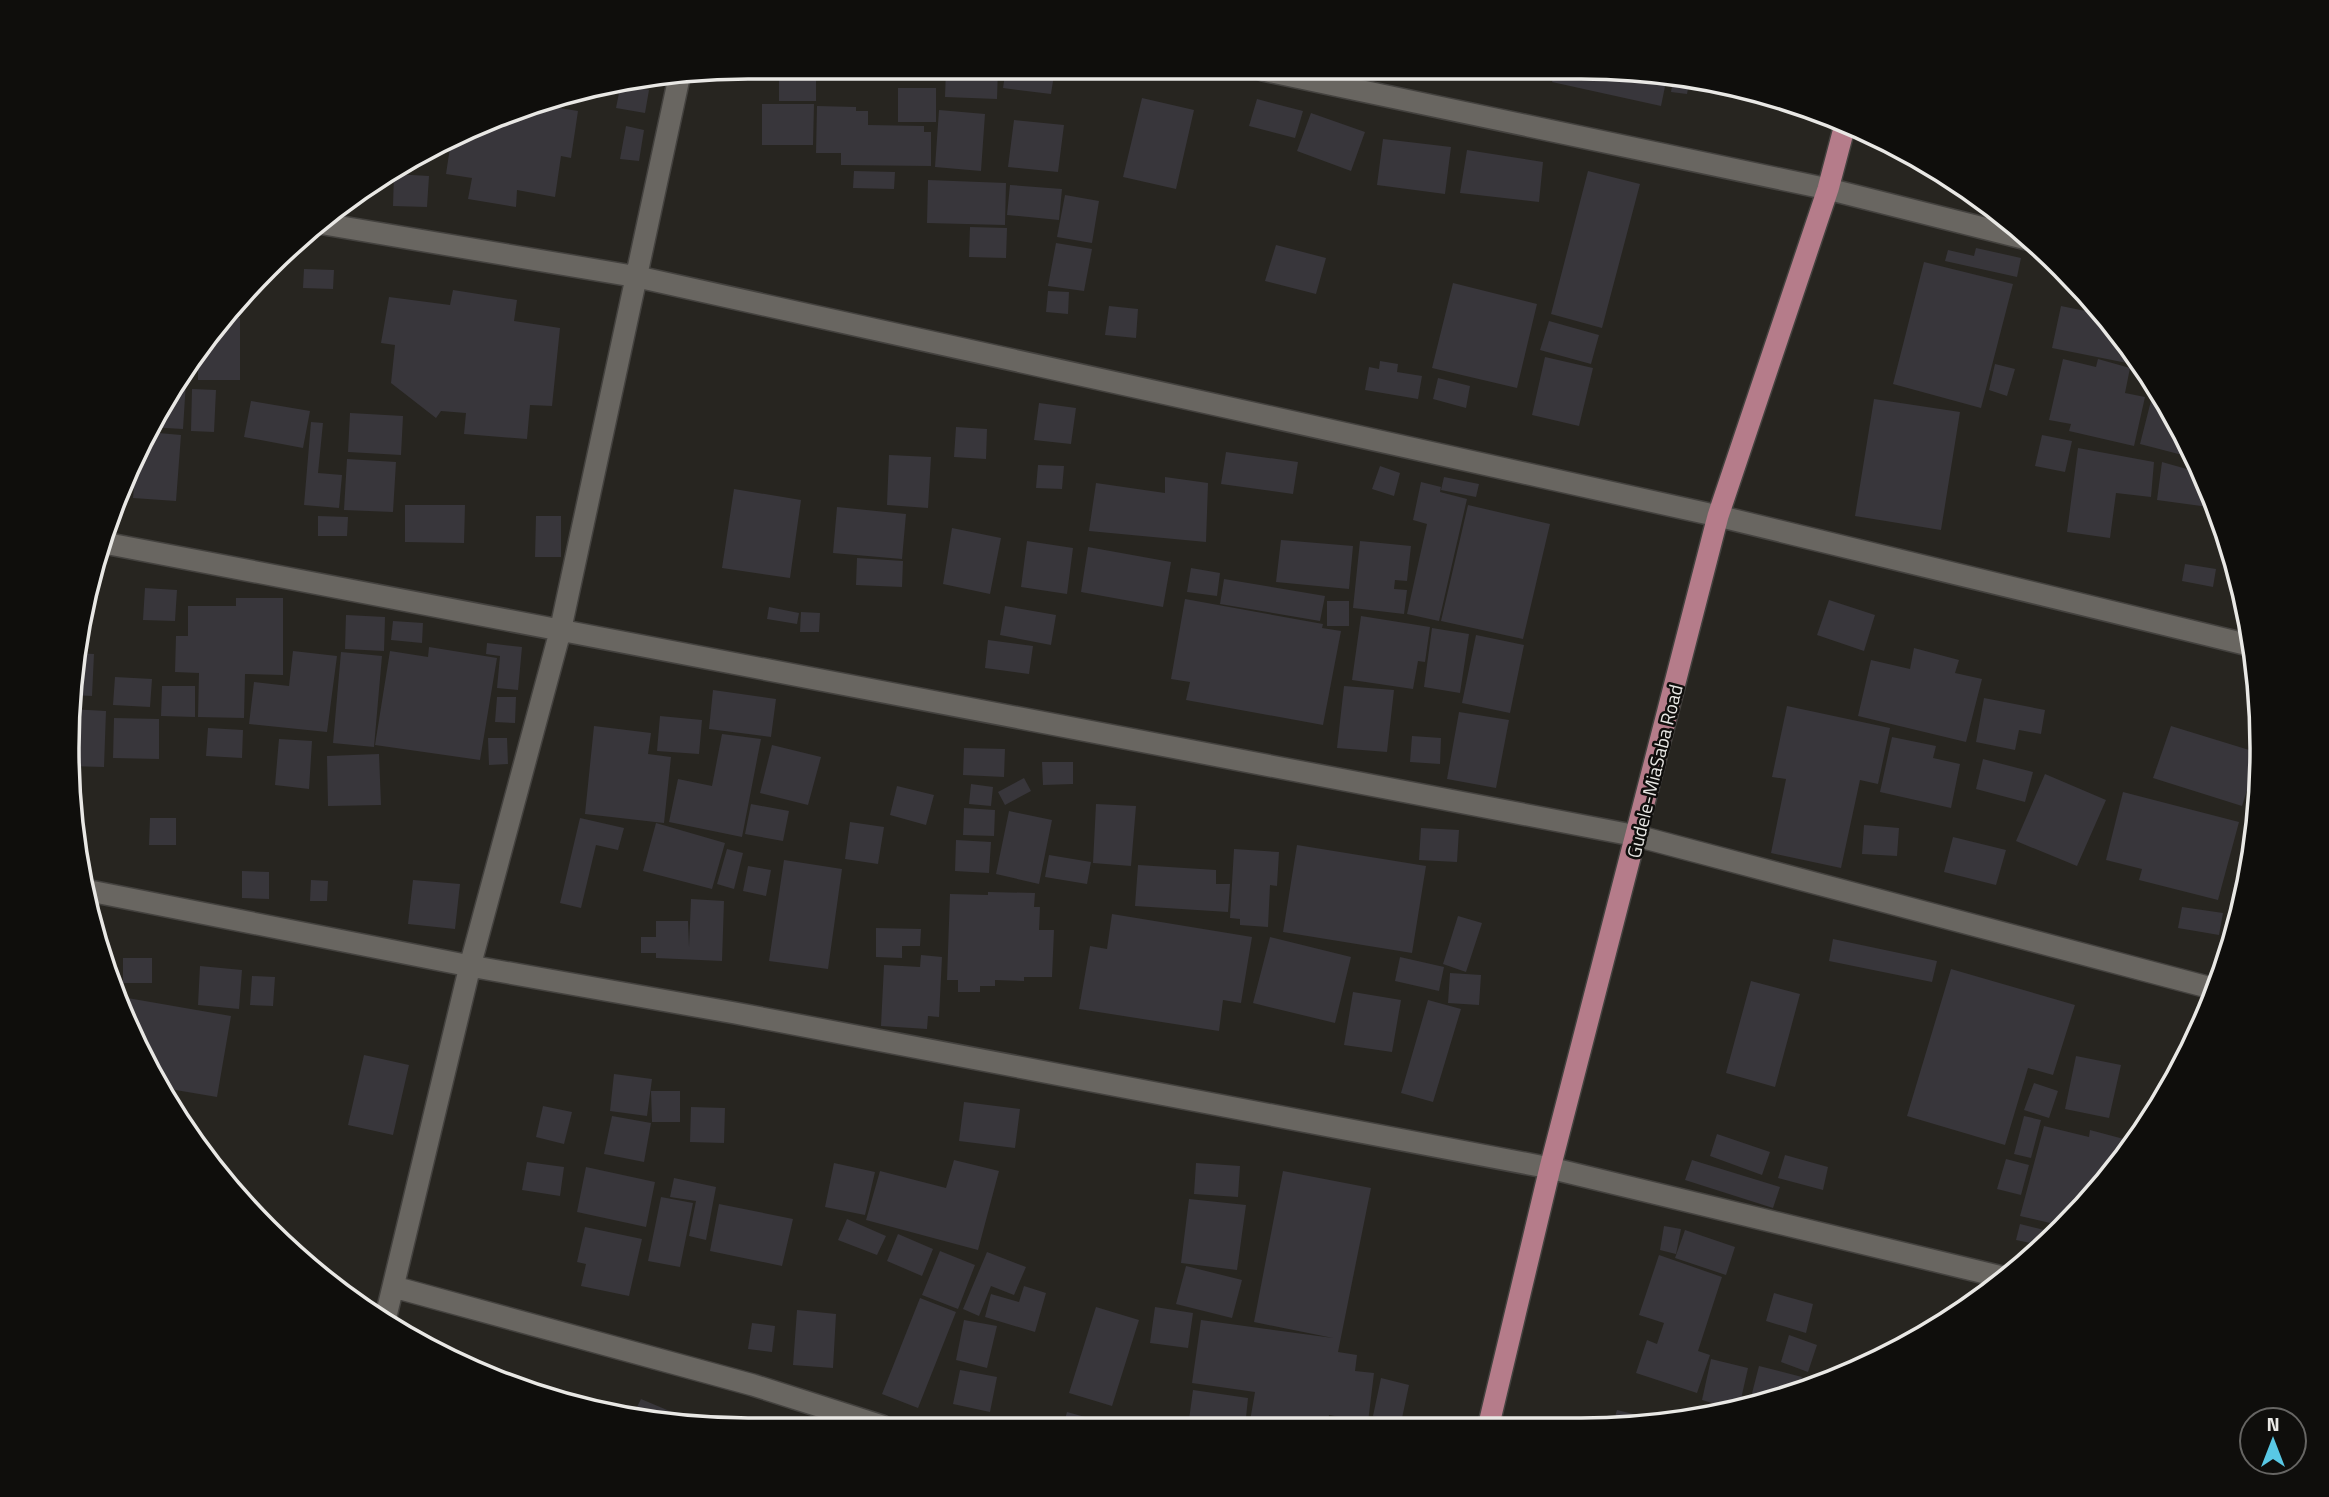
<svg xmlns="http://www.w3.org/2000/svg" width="2329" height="1497" viewBox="0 0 2329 1497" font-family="'Titillium Web',sans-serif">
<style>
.building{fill:#38363b}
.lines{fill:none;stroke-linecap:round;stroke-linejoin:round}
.minor-casing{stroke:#44423f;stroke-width:24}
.major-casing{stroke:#44423f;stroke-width:24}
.minor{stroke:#696661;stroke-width:21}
.major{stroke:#b57c8a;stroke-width:21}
.labels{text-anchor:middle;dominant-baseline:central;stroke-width:5;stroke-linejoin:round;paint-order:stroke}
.street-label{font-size:19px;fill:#e9e8e5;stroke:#0f0e0c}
.rim{fill:none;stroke:#e9e8e5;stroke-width:3.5}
</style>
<rect width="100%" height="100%" fill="#272520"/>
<!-- building -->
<path class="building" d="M 779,67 L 801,67 L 801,71 L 816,71 L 816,101 L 779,101 Z
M 903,67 L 937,68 L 937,79 L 903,78 Z
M 946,68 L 998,68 L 997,99 L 945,97 Z
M 1006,68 L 1055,68 L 1051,94 L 1003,88 Z
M 1555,72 L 1668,72 L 1661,106 L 1552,82 Z
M 1674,74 L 1690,78 L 1687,94 L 1671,92 Z
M 628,86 L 649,90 L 645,113 L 616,108 L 620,88 Z
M 898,88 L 936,88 L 936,122 L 898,122 Z
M 587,93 L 586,101 L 566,97 Z
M 1142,98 L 1194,110 L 1176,189 L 1123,177 Z
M 1257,99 L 1303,111 L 1295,138 L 1249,126 Z
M 529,103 L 578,111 L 571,158 L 561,156 L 555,197 L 517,190 L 516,207 L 468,199 L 472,178 L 446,174 L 451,141 Z
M 762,104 L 814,104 L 813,145 L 762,145 Z
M 817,106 L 856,107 L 856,111 L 868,111 L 868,125 L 924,126 L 924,132 L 931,132 L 931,166 L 841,165 L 841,153 L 816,153 Z
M 939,110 L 985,114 L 981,171 L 935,167 Z
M 1311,113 L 1365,132 L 1351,171 L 1297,151 Z
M 1014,120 L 1064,125 L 1058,172 L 1008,167 Z
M 626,126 L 644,130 L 639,161 L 620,159 Z
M 1383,139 L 1451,147 L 1445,194 L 1377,185 Z
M 1467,150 L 1543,162 L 1539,202 L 1460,193 Z
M 854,171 L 895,172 L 894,189 L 853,188 Z
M 1588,171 L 1640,184 L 1602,328 L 1551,314 Z
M 394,174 L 429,176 L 427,207 L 393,206 Z
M 379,177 L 379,191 L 363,191 L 363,188 L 369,182 Z
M 928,180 L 1006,183 L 1005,225 L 927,223 Z
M 1010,185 L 1062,189 L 1059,220 L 1007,215 Z
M 1065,195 L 1099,201 L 1092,243 L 1057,237 Z
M 970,227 L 1007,228 L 1006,258 L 969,257 Z
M 1056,243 L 1092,249 L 1084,291 L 1048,286 Z
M 1276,245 L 1326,258 L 1316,294 L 1265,281 Z
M 1976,248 L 2021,258 L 2017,277 L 1945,261 L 1948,250 L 1974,256 Z
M 1924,262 L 2013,284 L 1981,408 L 1893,384 Z
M 304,269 L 334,270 L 333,289 L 303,288 Z
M 1453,283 L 1537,304 L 1517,388 L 1432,368 Z
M 453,290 L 517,300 L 514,321 L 560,328 L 552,406 L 530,405 L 527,439 L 464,434 L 466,413 L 441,411 L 436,418 L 391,383 L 395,345 L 381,343 L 389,297 L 450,305 Z
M 1048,291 L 1069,292 L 1068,314 L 1046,312 Z
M 1109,306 L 1138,309 L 1136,338 L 1105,335 Z
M 2061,306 L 2105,315 L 2142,366 L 2052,348 Z
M 223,318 L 240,318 L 240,380 L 198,380 L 198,348 L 208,333 Z
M 1549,321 L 1599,335 L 1591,364 L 1540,350 Z
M 1545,357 L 1593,368 L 1579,426 L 1532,415 Z
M 2063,359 L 2096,367 L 2098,359 L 2130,368 L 2125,393 L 2145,397 L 2134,446 L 2069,431 L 2071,424 L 2049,420 Z
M 1380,361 L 1398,364 L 1397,372 L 1422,376 L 1418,399 L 1365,390 L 1369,367 L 1379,369 Z
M 1995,364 L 2015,369 L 2007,396 L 1989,390 Z
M 1438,378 L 1470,386 L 1466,408 L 1433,399 Z
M 176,380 L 186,381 L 183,429 L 149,427 L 158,408 Z
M 2155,385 L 2171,408 L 2194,458 L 2140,444 Z
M 192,389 L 216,390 L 214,432 L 191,431 Z
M 1874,399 L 1960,412 L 1941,530 L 1855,516 Z
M 251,401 L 310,411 L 303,448 L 244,437 Z
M 1039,403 L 1076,408 L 1071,444 L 1034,440 Z
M 350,413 L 403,416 L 401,455 L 348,452 Z
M 311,422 L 323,423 L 318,473 L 342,475 L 339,508 L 304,505 Z
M 956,427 L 987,429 L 986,459 L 954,457 Z
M 147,432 L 181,435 L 176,501 L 133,498 L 137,453 Z
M 2042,435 L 2072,441 L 2065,472 L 2035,466 Z
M 2078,448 L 2154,462 L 2151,497 L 2116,493 L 2110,538 L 2067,532 Z
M 1226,452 L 1298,462 L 1293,494 L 1221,484 Z
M 889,455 L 931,457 L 928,508 L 887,505 Z
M 347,459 L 396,462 L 393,512 L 344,510 Z
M 2162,462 L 2201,473 L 2216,508 L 2157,500 Z
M 1038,465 L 1064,466 L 1062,489 L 1036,488 Z
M 1380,466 L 1400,473 L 1394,496 L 1372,489 Z
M 1165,477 L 1208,483 L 1206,542 L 1089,531 L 1096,483 L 1165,493 Z
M 1444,477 L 1479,484 L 1476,497 L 1441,490 Z
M 1421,482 L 1441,487 L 1440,492 L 1467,499 L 1439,621 L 1407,614 L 1427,524 L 1413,520 Z
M 734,489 L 801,500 L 790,578 L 722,568 Z
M 405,505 L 465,505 L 464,543 L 405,542 Z
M 1468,505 L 1550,524 L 1523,639 L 1441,621 Z
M 837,507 L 906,514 L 902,559 L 833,553 Z
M 318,516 L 348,517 L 347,536 L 318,536 Z
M 536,516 L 561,516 L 561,557 L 535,557 Z
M 952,528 L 1001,538 L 990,594 L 943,584 Z
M 1281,540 L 1353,546 L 1349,589 L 1276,582 Z
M 1027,541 L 1073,548 L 1067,594 L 1021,587 Z
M 1360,541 L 1411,546 L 1407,581 L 1395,580 L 1394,589 L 1407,590 L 1404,614 L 1353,608 Z
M 1088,547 L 1171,562 L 1163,607 L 1081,592 Z
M 857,558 L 903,561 L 902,587 L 856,585 Z
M 2185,564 L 2216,569 L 2213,587 L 2182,581 Z
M 1191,568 L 1220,573 L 1217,596 L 1187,592 Z
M 1224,579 L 1325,596 L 1320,621 L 1220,604 Z
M 145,588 L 177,590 L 175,621 L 143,620 Z
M 236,598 L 283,598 L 283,675 L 245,674 L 244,718 L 198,717 L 199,673 L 175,672 L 176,636 L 188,636 L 188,606 L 236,606 Z
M 1185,599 L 1323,624 L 1322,628 L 1341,631 L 1323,725 L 1186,700 L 1190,682 L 1171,679 Z
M 1829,600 L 1875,615 L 1864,651 L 1817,635 Z
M 1327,601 L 1349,601 L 1349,626 L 1327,626 Z
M 1005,606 L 1056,615 L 1051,645 L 1000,635 Z
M 769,607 L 799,613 L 797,624 L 767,619 Z
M 801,612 L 820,613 L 819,632 L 800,632 Z
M 346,615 L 385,617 L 384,651 L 345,649 Z
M 1361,616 L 1430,627 L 1425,662 L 1418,661 L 1413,689 L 1352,680 Z
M 393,621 L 423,623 L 422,643 L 391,640 Z
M 1432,628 L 1469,634 L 1460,693 L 1424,687 Z
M 1476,635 L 1524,645 L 1510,713 L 1462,703 Z
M 988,640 L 1033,646 L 1029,674 L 985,668 Z
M 487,643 L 522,647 L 518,690 L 497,688 L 500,656 L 486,654 Z
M 429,647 L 497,658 L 480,760 L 375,745 L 390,651 L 428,657 Z
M 1914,648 L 1959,660 L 1955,673 L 1982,679 L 1966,742 L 1858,716 L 1871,660 L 1910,669 Z
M 293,651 L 337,656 L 327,732 L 249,724 L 254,682 L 289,686 Z
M 341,652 L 382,656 L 374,747 L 333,743 Z
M 76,653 L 94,654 L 92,696 L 72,695 Z
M 115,677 L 152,679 L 150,707 L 113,705 Z
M 162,686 L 195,686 L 195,717 L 161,716 Z
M 1344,686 L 1394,690 L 1387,752 L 1337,748 Z
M 713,690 L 776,699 L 771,737 L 709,729 Z
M 497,697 L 516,697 L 515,723 L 495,722 Z
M 1984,698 L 2045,710 L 2041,734 L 2019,730 L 2015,750 L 1976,742 Z
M 1787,706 L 1890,728 L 1878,784 L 1860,780 L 1841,868 L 1771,853 L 1786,779 L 1772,777 Z
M 70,709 L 106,711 L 104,767 L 69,766 L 67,748 Z
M 1459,712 L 1509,720 L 1496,788 L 1447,779 Z
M 660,716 L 702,720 L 699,754 L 657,751 Z
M 114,718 L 159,719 L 159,759 L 113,758 Z
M 594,726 L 651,733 L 648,754 L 671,757 L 664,823 L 585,814 Z
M 2171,726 L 2259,753 L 2242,806 L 2153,778 Z
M 208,728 L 243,730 L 242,758 L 206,756 Z
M 722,734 L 761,739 L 742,837 L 669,822 L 678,779 L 712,786 Z
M 1412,736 L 1441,738 L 1440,764 L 1410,762 Z
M 1892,737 L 1936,746 L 1933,758 L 1960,764 L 1951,808 L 1880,792 Z
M 488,738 L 507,738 L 508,764 L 489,765 Z
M 279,739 L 312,741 L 309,789 L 275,785 Z
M 772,745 L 821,757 L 808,805 L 760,793 Z
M 964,748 L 1005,749 L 1004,777 L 963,775 Z
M 379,754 L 381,805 L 328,806 L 327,756 Z
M 1983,759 L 2033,772 L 2025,802 L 1976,789 Z
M 1042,762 L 1073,762 L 1073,784 L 1043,785 Z
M 2045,774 L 2106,800 L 2077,866 L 2016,841 Z
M 1024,778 L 1031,791 L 1005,805 L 998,792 Z
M 971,784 L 993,787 L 991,806 L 969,804 Z
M 897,786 L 934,795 L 926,825 L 890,815 Z
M 2123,792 L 2239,822 L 2218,900 L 2139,880 L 2142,869 L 2106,860 Z
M 751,804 L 789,811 L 783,841 L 745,834 Z
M 1096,804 L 1136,806 L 1131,866 L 1093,863 Z
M 964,808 L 995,810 L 994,836 L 963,835 Z
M 1009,811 L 1052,820 L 1039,884 L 996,874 Z
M 150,818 L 176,818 L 176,845 L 149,845 Z
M 580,818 L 624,828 L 618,850 L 596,845 L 581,908 L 560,903 Z
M 850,822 L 884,827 L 878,864 L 845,859 Z
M 656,823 L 725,843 L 712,889 L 643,871 Z
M 1864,825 L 1899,828 L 1897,856 L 1862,854 Z
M 1421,828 L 1459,830 L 1457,862 L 1419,860 Z
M 1953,837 L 2006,850 L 1996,885 L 1944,872 Z
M 956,840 L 991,842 L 989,873 L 955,871 Z
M 1297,845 L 1426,866 L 1412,953 L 1283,932 Z
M 727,849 L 743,853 L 734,889 L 717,884 Z
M 1234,849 L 1279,852 L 1277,886 L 1270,885 L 1268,927 L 1240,925 L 1240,919 L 1230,918 Z
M 1049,855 L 1091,862 L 1087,884 L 1045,877 Z
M 784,860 L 842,869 L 828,969 L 769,961 Z
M 1138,865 L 1216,870 L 1216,884 L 1230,884 L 1228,912 L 1135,906 Z
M 748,866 L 771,870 L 766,896 L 743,891 Z
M 242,871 L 269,872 L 269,899 L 242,898 Z
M 311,880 L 328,881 L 327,901 L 310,901 Z
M 413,880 L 460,884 L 455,929 L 408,924 Z
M 2235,881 L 2246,882 L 2239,925 L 2232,945 L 2227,944 Z
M 988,892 L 1035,893 L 1034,907 L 1040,907 L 1039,930 L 1054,930 L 1052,977 L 1024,977 L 1024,981 L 995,980 L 995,986 L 980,986 L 980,992 L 958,992 L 958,980 L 947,980 L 950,894 L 988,895 Z
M 691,899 L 724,901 L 722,961 L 656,958 L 656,953 L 641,953 L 641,937 L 656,937 L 656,921 L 688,921 L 689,947 Z
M 2182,907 L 2223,913 L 2219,935 L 2178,928 Z
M 1112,914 L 1252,937 L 1241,1003 L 1223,1000 L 1219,1031 L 1079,1009 L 1090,946 L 1107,949 Z
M 1458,916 L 1482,923 L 1466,972 L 1443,964 Z
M 876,928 L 921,929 L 920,946 L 902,946 L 902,958 L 876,957 Z
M 1270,937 L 1351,957 L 1335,1023 L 1253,1003 Z
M 1833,939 L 1937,961 L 1932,982 L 1829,961 Z
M 921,955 L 942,957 L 939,1017 L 928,1016 L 927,1029 L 881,1026 L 884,965 L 920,967 Z
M 1400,957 L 1444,967 L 1439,991 L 1395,981 Z
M 123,958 L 152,958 L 152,983 L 123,983 Z
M 200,966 L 242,970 L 239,1009 L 198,1005 Z
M 1951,969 L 2075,1005 L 2053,1075 L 2028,1068 L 2005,1145 L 1907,1116 Z
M 1450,973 L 1481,975 L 1479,1005 L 1448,1003 Z
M 252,976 L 275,977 L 273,1006 L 250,1005 Z
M 1751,981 L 1800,994 L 1775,1087 L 1726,1073 Z
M 1353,992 L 1401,1000 L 1392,1052 L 1344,1045 Z
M 116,996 L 231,1016 L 217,1097 L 158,1087 L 137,1050 Z
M 1428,1000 L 1461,1009 L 1433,1102 L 1401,1093 Z
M 364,1055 L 409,1065 L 393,1135 L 348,1125 Z
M 2076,1056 L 2121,1065 L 2109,1118 L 2065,1109 Z
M 614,1074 L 652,1079 L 647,1116 L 610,1111 Z
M 2034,1083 L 2058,1091 L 2049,1118 L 2024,1110 Z
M 651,1091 L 680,1091 L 680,1122 L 652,1122 Z
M 964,1102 L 1020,1109 L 1015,1148 L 959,1141 Z
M 543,1106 L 572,1112 L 564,1144 L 536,1137 Z
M 691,1107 L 725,1108 L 724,1143 L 690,1142 Z
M 612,1116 L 651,1123 L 644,1162 L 604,1154 Z
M 2024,1116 L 2041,1120 L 2031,1158 L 2014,1154 Z
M 2044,1126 L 2089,1137 L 2090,1130 L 2135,1142 L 2121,1164 L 2078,1210 L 2075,1210 L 2063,1226 L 2020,1216 Z
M 1717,1134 L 1770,1152 L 1762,1175 L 1710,1156 Z
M 1785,1155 L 1828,1167 L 1823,1190 L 1778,1178 Z
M 2006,1159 L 2029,1165 L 2021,1195 L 1997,1189 Z
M 954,1160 L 999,1171 L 978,1250 L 866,1220 L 880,1171 L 946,1188 Z
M 1692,1160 L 1780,1187 L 1773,1208 L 1685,1180 Z
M 527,1162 L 564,1167 L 560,1196 L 522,1190 Z
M 834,1163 L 875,1172 L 865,1215 L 825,1207 Z
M 1196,1163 L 1240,1166 L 1238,1197 L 1194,1194 Z
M 586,1167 L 655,1182 L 646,1227 L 577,1212 Z
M 1283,1171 L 1371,1188 L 1338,1352 L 1357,1355 L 1355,1371 L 1374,1373 L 1368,1422 L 1329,1415 L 1327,1428 L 1249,1427 L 1255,1392 L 1192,1383 L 1201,1320 L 1333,1338 L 1254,1322 Z
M 674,1178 L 716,1187 L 706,1240 L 689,1236 L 696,1201 L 670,1197 Z
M 661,1197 L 693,1203 L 680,1267 L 648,1261 Z
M 1189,1199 L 1246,1205 L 1237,1270 L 1181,1263 Z
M 719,1204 L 793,1219 L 782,1266 L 710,1251 Z
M 847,1219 L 886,1236 L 877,1255 L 838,1240 Z
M 2020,1224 L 2057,1233 L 2044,1246 L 2016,1240 Z
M 1664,1226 L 1681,1229 L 1676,1254 L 1660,1250 Z
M 585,1227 L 642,1239 L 629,1296 L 581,1286 L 586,1264 L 577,1262 Z
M 1685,1230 L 1735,1247 L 1726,1275 L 1675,1258 Z
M 898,1234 L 933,1249 L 922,1276 L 887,1261 Z
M 940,1251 L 975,1265 L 958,1309 L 922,1295 Z
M 987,1252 L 1026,1267 L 1014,1295 L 991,1286 L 979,1316 L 963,1309 Z
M 1659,1255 L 1722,1277 L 1698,1351 L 1710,1355 L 1697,1393 L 1636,1373 L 1647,1340 L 1657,1344 L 1664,1323 L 1639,1315 Z
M 1186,1266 L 1242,1280 L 1232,1318 L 1176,1304 Z
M 1024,1286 L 1046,1293 L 1035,1332 L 985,1317 L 991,1294 L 1019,1302 Z
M 1774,1293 L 1813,1304 L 1806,1333 L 1766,1321 Z
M 920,1298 L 956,1312 L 918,1408 L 882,1394 Z
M 1096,1307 L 1139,1320 L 1112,1406 L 1069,1393 Z
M 1155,1307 L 1193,1313 L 1188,1348 L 1150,1343 Z
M 797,1310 L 836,1314 L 833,1368 L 793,1365 Z
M 964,1320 L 997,1326 L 987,1368 L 956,1360 Z
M 752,1323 L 775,1326 L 772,1352 L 748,1349 Z
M 1789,1335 L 1817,1345 L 1808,1372 L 1781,1362 Z
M 1711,1359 L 1748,1368 L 1741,1399 L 1747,1401 L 1746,1409 L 1721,1413 L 1717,1412 L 1719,1405 L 1702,1400 Z
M 1759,1366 L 1802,1377 L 1799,1392 L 1748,1409 Z
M 497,1369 L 528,1385 L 526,1389 L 491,1380 Z
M 960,1370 L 997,1377 L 990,1412 L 953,1404 Z
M 1381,1378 L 1409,1385 L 1401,1423 L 1373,1416 Z
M 1193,1390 L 1248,1398 L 1245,1427 L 1188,1427 Z
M 641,1399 L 679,1415 L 675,1425 L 660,1425 L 632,1417 Z
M 1617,1410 L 1665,1422 L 1626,1429 L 1611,1429 Z
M 1067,1412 L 1096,1420 L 1095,1427 L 1063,1427 Z
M 719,1419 L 738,1424 L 738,1425 L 717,1425 Z"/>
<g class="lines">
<!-- minor casing -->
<g class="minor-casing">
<path id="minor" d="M 1263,70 L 1828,189 L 2031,240
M 324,224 L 638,277 L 1718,516 L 2253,646
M 99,542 L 1637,836 L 2215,989
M 85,890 L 470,966 L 735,1013 L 1550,1168 L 2006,1278
M 394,1287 L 753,1385 L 882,1426
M 385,1320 L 470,966 L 560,632 L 679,78"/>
</g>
<!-- major casing -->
<g class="major-casing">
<path id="major" d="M 1488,1428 L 1550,1168 L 1718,516 L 1828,189 L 1846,121"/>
</g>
<!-- minor -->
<use href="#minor" class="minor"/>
<!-- major -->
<use href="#major" class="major"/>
</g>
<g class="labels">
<!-- street labels -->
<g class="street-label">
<text transform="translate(1654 771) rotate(-76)">Gudele-MiaSaba Road</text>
</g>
</g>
<!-- crop -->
<path d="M0 0H2329V1497H0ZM748 79H1581A669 669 0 0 1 2250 748V749A669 669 0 0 1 1581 1418H748A669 669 0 0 1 79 749V748A669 669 0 0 1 748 79Z" fill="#0f0e0c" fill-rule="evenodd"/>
<path class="rim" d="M748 79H1581A669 669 0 0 1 2250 748V749A669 669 0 0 1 1581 1418H748A669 669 0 0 1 79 749V748A669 669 0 0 1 748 79Z"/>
<!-- north arrow -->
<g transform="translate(2273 1441)"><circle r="33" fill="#0f0e0c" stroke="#666563" stroke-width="2"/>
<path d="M0-5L12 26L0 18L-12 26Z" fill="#59c8e5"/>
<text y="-10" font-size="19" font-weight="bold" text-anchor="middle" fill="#e9e8e5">N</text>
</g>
</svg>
